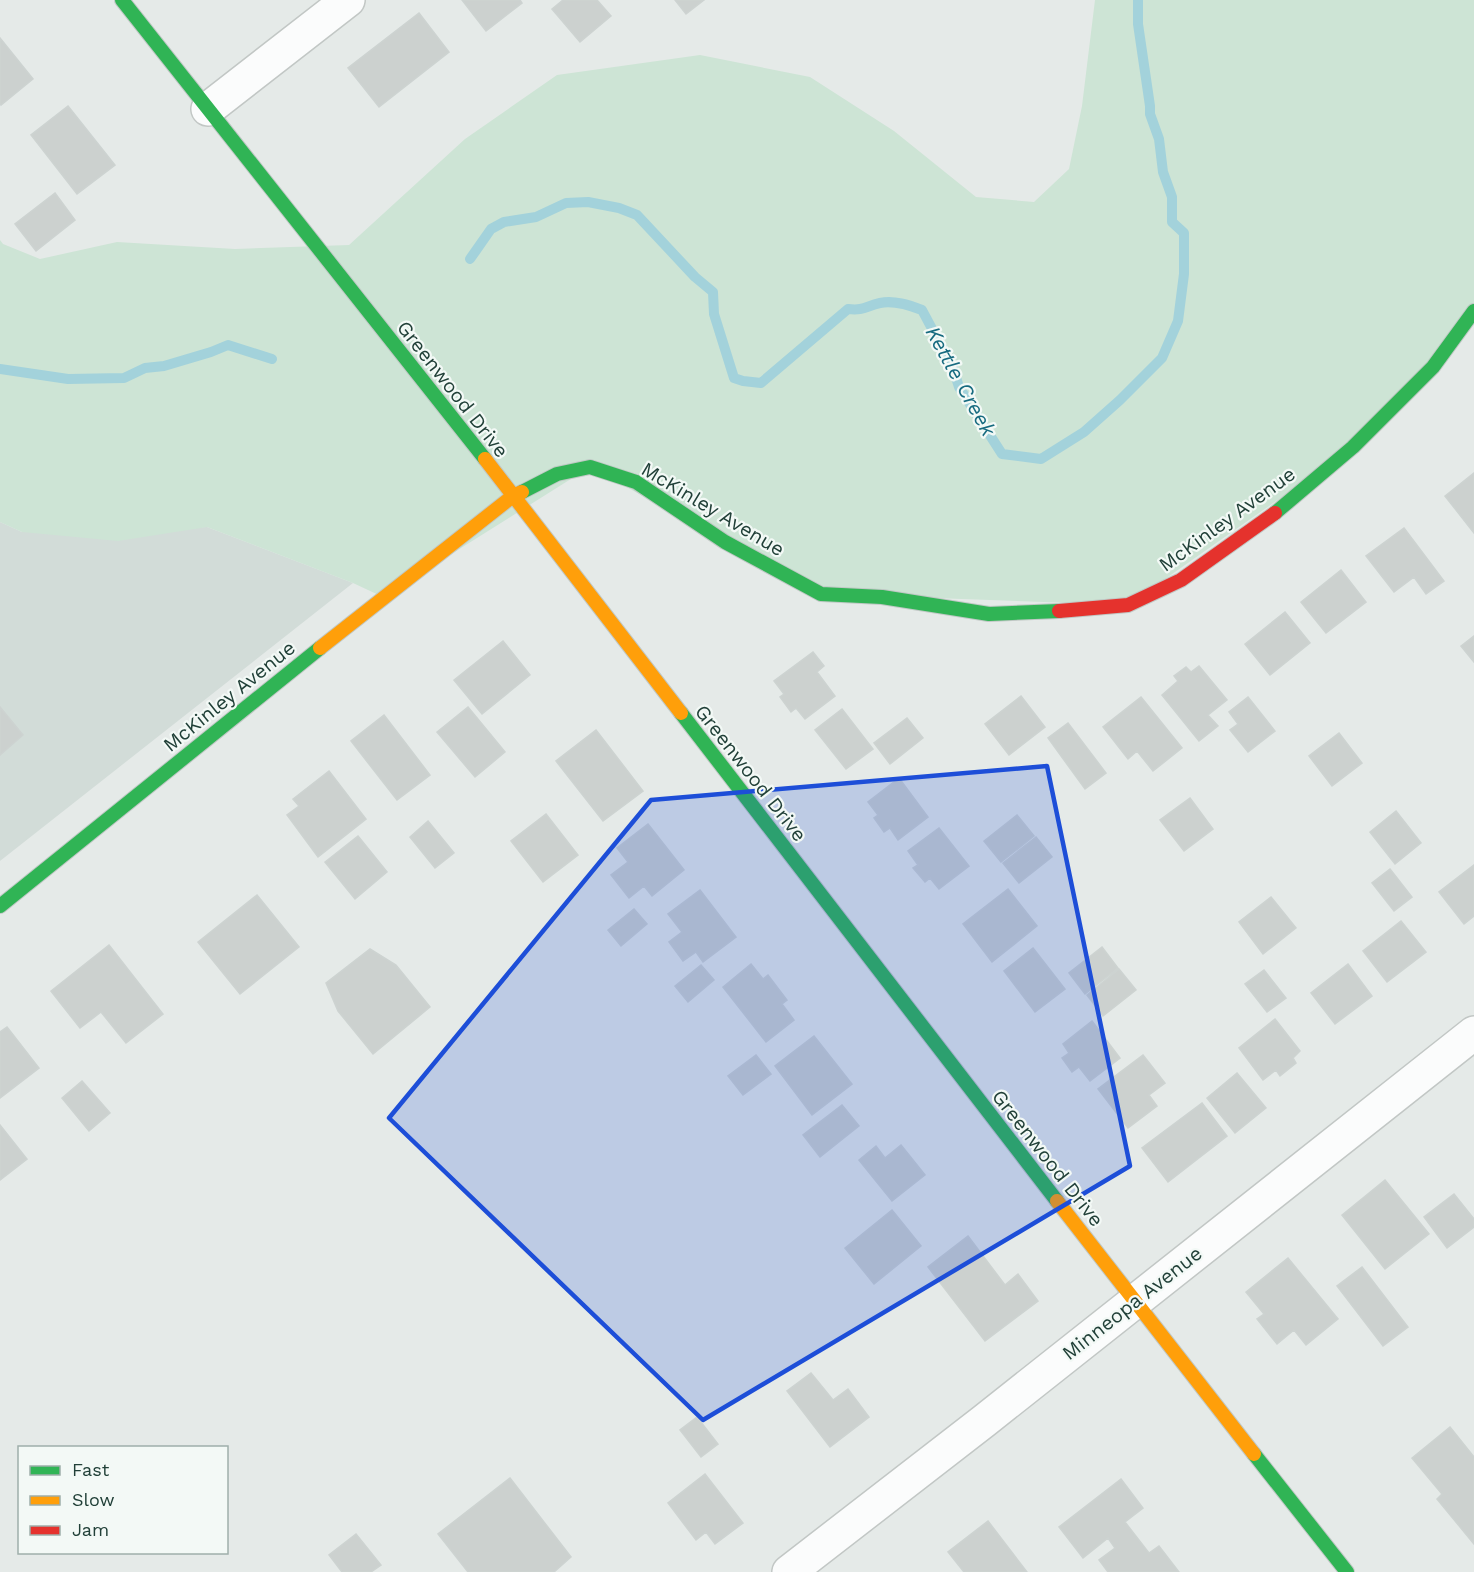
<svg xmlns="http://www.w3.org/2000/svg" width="1474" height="1572" viewBox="0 0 1474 1572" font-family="'Work Sans',sans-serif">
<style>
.built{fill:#d2dcd8}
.green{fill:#cde4d5}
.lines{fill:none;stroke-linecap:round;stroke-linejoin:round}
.stream{stroke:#a3d2db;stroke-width:10}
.building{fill:#ccd1cf;stroke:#cdd3d1;stroke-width:1.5}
.street-casing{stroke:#c2c7c5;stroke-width:36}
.fast-casing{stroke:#c0c8c5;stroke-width:16}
.slow-casing{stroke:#c0c8c5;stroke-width:16}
.jam-casing{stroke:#c0c8c5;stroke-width:16}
.street{stroke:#fbfcfc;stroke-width:33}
.fast{stroke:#30b455;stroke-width:14}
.slow{stroke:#ff9f0a;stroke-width:14}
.jam{stroke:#e5322d;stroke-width:14}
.marked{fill:#1d4ed8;fill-opacity:0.2;stroke:#1d4ed8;stroke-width:4.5;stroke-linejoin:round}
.labels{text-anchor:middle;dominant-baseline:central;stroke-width:4.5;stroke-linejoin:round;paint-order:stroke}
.street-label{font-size:20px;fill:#214038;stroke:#f3f9f6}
.water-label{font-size:21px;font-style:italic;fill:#176b80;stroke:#f3f9f6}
</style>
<rect width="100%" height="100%" fill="#e5eae8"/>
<!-- built -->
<path class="built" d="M 0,522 L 22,532 L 207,527 L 353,583 L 0,861 Z"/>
<!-- green -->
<path class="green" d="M 1095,0 L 1474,0 L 1474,311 L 1353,447 L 1128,605 L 821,594 L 590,467 L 383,597 L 353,583 L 207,527 L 118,541 L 22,532 L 0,522 L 0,240 L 3,244 L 40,259 L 117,242 L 235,249 L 349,245 L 465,139 L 557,75 L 700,55 L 810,77 L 894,131 L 976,197 L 1034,202 L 1069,169 L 1082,106 Z"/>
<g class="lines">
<!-- stream -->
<path class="stream" d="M 470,259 L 491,229 L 504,222 L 536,217 L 566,203 L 588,202 L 619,208 L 637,215 L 695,277 L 713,292 L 714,314 L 734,378 L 743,381 L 761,383 L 848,309 C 864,311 866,306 880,303 C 894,300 909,305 922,310 L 953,368 L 959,387 L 1002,454 L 1041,459 L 1084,432 L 1120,400 L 1162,358 L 1178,321 L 1184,274 L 1184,233 L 1172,222 L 1172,197 L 1163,172 L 1159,139 L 1150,114 L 1150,106 L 1138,24 L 1138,0
M 0,369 L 68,379 L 124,378 L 145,368 L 164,366 L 211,352 L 228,345 L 272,359"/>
</g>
<!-- building -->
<path class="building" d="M 462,0 L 520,0 L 522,3 L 486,31 Z
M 563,0 L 597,0 L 611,16 L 580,42 L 552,9 Z
M 675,0 L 704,0 L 686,14 Z
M 419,13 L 449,52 L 379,107 L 348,68 Z
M 0,38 L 33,79 L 1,105 L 0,103 Z
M 68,106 L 115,165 L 77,194 L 31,135 Z
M 55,193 L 75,220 L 36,251 L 15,224 Z
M 1474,473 L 1474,533 L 1445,496 Z
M 1404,528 L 1444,581 L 1426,594 L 1414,577 L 1394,592 L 1366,556 Z
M 1341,570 L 1366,602 L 1326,633 L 1301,602 Z
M 1285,612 L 1310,643 L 1270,675 L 1245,644 Z
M 1474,636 L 1474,662 L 1461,646 Z
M 503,641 L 530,675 L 482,714 L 454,680 Z
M 813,652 L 824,666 L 817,672 L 835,696 L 805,719 L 796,708 L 791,712 L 780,697 L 784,694 L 774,681 Z
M 1199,666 L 1227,700 L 1208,715 L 1218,726 L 1199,741 L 1162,695 L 1178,681 L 1174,676 L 1186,667 L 1191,672 Z
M 1021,696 L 1045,727 L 1009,755 L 985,724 Z
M 1141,697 L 1182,748 L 1153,771 L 1137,751 L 1128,759 L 1103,727 Z
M 1248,697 L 1275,731 L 1248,752 L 1230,730 L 1238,724 L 1229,712 Z
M 0,707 L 23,735 L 0,755 Z
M 468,707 L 505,752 L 475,777 L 437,732 Z
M 842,709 L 873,749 L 846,769 L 815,730 Z
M 384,715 L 430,775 L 397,800 L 351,741 Z
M 907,718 L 923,738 L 890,764 L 874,743 Z
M 1068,723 L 1106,773 L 1085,789 L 1048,738 Z
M 596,730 L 643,791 L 603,821 L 556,761 Z
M 1339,733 L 1362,763 L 1332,786 L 1309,756 Z
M 329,771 L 366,819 L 318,857 L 287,815 L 299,806 L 293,799 Z
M 899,778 L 928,817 L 898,840 L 890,828 L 884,832 L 874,818 L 878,815 L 868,802 Z
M 1190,798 L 1213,829 L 1184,851 L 1160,820 Z
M 1396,811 L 1421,843 L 1395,864 L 1370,832 Z
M 546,814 L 578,855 L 543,882 L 511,841 Z
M 1017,815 L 1034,836 L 1001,862 L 984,841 Z
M 428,821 L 454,853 L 435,868 L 410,837 Z
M 648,824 L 684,870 L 652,896 L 644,886 L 629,898 L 611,875 L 628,862 L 617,848 Z
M 939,828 L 969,866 L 939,889 L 930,878 L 925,882 L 913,868 L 918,865 L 908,851 Z
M 358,836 L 387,872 L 355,899 L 325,862 Z
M 1036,837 L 1052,857 L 1019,883 L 1003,863 Z
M 1474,865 L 1474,916 L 1464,924 L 1439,892 Z
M 1390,869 L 1412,897 L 1394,911 L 1372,883 Z
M 1008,889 L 1037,926 L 992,962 L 963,924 Z
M 700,890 L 736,937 L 703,962 L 696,952 L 683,961 L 669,942 L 682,932 L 668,914 Z
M 257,895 L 299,947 L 240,994 L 198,942 Z
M 1271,897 L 1296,928 L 1263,954 L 1239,922 Z
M 634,909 L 647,924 L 621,946 L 608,930 Z
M 1401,921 L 1426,952 L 1387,982 L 1363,951 Z
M 109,945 L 163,1014 L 126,1043 L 101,1012 L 80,1028 L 51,991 Z
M 1102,947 L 1118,968 L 1085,994 L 1069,973 Z
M 1033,948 L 1065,989 L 1035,1012 L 1004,971 Z
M 370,949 L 396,965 L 430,1007 L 373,1054 L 338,1011 L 326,983 Z
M 751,964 L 763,979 L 768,975 L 787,1000 L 782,1004 L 794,1020 L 766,1042 L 723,987 Z
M 1348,964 L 1372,996 L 1335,1024 L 1311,993 Z
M 701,965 L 714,980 L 688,1002 L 675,986 Z
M 1119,969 L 1136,990 L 1103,1016 L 1087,995 Z
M 1264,970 L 1286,998 L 1267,1012 L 1245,984 Z
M 1275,1019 L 1300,1051 L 1293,1058 L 1296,1063 L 1280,1076 L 1276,1070 L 1263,1080 L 1239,1048 Z
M 1092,1021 L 1120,1058 L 1090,1081 L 1079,1067 L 1072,1072 L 1062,1058 L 1069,1053 L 1063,1044 Z
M 7,1027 L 39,1068 L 0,1098 L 0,1032 Z
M 814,1036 L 852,1084 L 812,1115 L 775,1066 Z
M 756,1055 L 771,1074 L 743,1095 L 728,1076 Z
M 1143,1055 L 1165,1083 L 1149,1095 L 1157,1106 L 1128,1128 L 1098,1089 Z
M 1237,1073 L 1266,1108 L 1235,1133 L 1207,1098 Z
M 82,1081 L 110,1113 L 89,1131 L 62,1098 Z
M 1202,1103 L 1227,1136 L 1168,1182 L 1142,1148 Z
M 842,1105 L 859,1126 L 820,1157 L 803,1135 Z
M 0,1125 L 27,1159 L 0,1180 Z
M 901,1145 L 925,1175 L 892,1201 L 859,1160 L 876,1146 L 885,1158 Z
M 1385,1180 L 1429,1234 L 1385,1269 L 1342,1215 Z
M 1454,1194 L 1474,1219 L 1474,1227 L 1447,1248 L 1424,1217 Z
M 892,1210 L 921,1246 L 874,1284 L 845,1248 Z
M 968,1236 L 1005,1285 L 1018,1274 L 1038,1301 L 985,1341 L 928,1267 Z
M 1288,1258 L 1338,1319 L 1306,1345 L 1294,1330 L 1277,1344 L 1257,1319 L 1264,1314 L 1246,1292 Z
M 1362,1267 L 1408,1327 L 1383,1346 L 1337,1286 Z
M 811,1373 L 833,1400 L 848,1389 L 869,1417 L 830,1447 L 787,1391 Z
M 697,1417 L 718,1444 L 701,1457 L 680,1430 Z
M 1450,1427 L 1474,1457 L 1474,1544 L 1437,1499 L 1442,1494 L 1412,1458 Z
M 705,1474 L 743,1523 L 715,1544 L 706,1532 L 696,1540 L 668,1503 Z
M 510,1478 L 571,1557 L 554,1572 L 468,1572 L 438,1534 Z
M 1121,1479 L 1143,1508 L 1125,1522 L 1149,1553 L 1159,1546 L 1179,1572 L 1108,1572 L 1099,1560 L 1115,1548 L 1108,1538 L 1083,1558 L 1059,1527 Z
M 988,1521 L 1027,1572 L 964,1572 L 948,1552 Z
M 356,1534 L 381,1565 L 371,1572 L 342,1572 L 329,1555 Z"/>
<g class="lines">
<!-- street casing -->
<g class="street-casing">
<path id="street" d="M 208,109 L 348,0
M 789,1572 L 984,1421 L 1474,1033"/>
</g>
<!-- fast casing -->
<g class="fast-casing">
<path id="fast" d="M 122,0 L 485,459
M 522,492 L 557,474 L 590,467 L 636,482 L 725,542 L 821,594 L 882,597 L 989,614 L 1059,611
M 1275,513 L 1353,447 L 1433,367 L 1474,311
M 681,713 L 1057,1201
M 0,906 L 320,648
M 1254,1454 L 1347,1572"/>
</g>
<!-- slow casing -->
<g class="slow-casing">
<path id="slow" d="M 485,459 L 681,713
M 320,648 L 513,496 L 522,492
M 1057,1201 L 1254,1454"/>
</g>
<!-- jam casing -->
<g class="jam-casing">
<path id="jam" d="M 1059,611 L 1128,605 L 1181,580 L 1275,513"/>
</g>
<!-- street -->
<use href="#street" class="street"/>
<!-- fast -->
<use href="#fast" class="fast"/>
<!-- slow -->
<use href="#slow" class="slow"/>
<!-- jam -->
<use href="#jam" class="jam"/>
</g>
<!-- marked area -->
<path class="marked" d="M 1047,766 L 1130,1166 L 703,1420 L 389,1118 L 651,800 Z"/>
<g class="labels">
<!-- street labels -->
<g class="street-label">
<text transform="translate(453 389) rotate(52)">Greenwood Drive</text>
<text transform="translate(713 509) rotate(31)">McKinley Avenue</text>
<text transform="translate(1227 519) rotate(-36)">McKinley Avenue</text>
<text transform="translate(229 696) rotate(-39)">McKinley Avenue</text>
<text transform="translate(751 773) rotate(52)">Greenwood Drive</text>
<text transform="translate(1048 1158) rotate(52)">Greenwood Drive</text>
<text transform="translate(1132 1303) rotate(-38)">Minneopa Avenue</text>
</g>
<!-- water labels -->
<g class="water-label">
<text transform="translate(961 381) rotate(61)">Kettle Creek</text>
</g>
</g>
<!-- legend -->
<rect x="18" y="1446" width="210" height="108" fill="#f3f9f6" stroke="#9fafaa" stroke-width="1.5"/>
<rect x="30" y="1466" width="30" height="9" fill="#30b455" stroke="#9fafaa" stroke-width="1.5"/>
<text x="72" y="1476" font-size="18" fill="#214038">Fast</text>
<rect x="30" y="1496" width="30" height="9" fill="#ff9f0a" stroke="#9fafaa" stroke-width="1.5"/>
<text x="72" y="1506" font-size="18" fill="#214038">Slow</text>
<rect x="30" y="1526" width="30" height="9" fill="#e5322d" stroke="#9fafaa" stroke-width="1.5"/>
<text x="72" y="1536" font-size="18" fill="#214038">Jam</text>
</svg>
